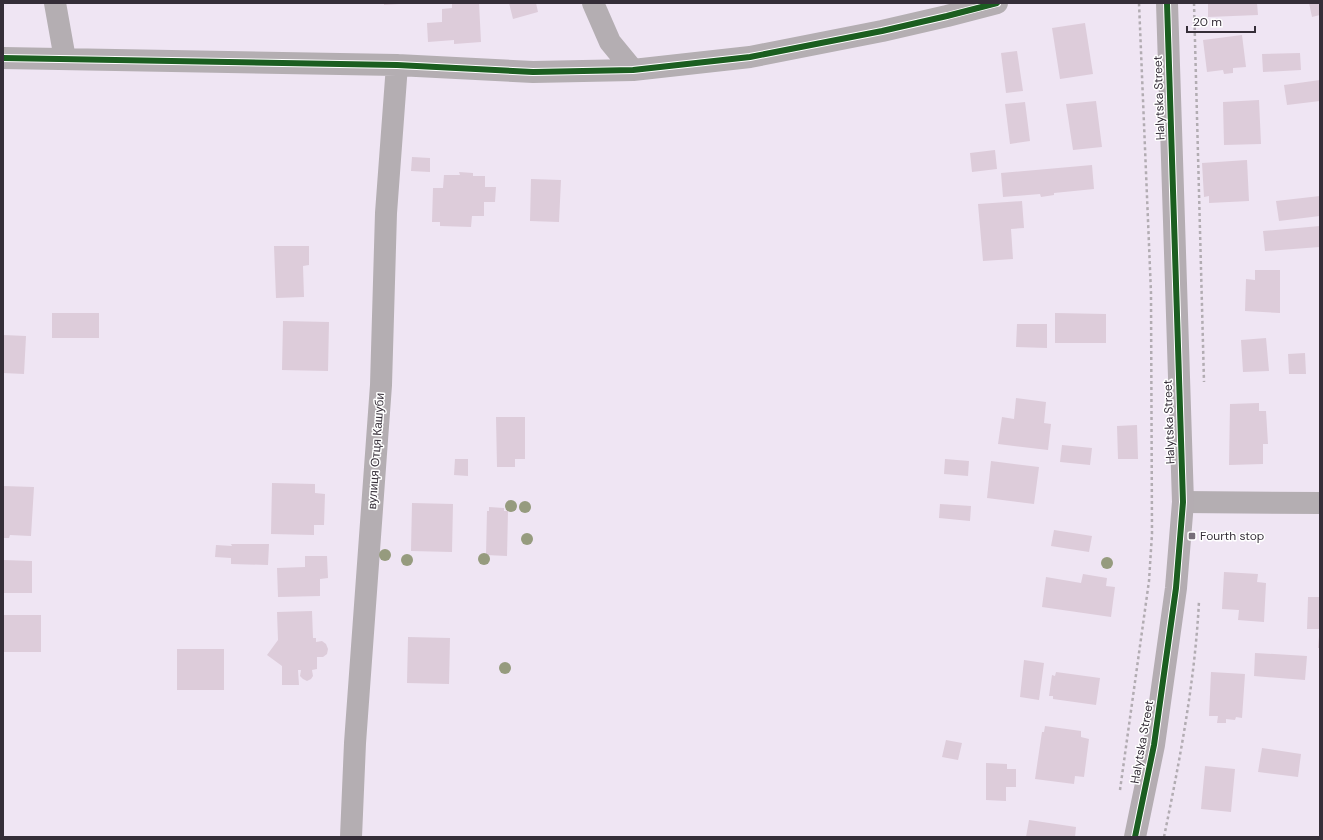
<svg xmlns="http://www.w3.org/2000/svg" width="1323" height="840" viewBox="0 0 1323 840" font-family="'DM Sans',sans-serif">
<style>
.building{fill:#ddccda}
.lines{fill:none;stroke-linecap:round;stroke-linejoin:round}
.path{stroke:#b2acb2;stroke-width:2.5;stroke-dasharray:3 3;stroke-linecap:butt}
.street{stroke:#b4aeb2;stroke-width:22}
.secondary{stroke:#b4adb2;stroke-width:22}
.cycleway-casing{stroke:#fff;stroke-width:8}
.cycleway{stroke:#1b5e20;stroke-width:6}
.tree{fill:#969b7e}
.poi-dot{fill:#766e79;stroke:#fff;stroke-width:1.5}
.labels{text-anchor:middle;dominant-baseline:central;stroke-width:3;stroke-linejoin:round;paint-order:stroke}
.street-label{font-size:12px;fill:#352e38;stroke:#fff}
.poi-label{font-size:12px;fill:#352e38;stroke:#fff;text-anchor:start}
</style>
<rect width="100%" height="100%" fill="#efe5f3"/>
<!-- building -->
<path class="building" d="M 384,3 L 399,3 L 399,4 L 384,5 Z
M 452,3 L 479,3 L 481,42 L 454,44 L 454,40 L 428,42 L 427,23 L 442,22 L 442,9 L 452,8 Z
M 509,3 L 536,3 L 538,12 L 513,19 Z
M 1208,3 L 1257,3 L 1258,15 L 1208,17 Z
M 1309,3 L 1320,3 L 1320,15 L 1312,17 Z
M 1085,23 L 1093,74 L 1060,79 L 1052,28 Z
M 1242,35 L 1246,67 L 1233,68 L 1233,73 L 1224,74 L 1223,70 L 1207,72 L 1203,40 Z
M 1017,51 L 1023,91 L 1006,93 L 1001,53 Z
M 1300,53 L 1301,70 L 1263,72 L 1262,54 Z
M 1320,80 L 1320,101 L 1287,105 L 1284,85 Z
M 1259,100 L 1261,144 L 1224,145 L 1223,102 Z
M 1096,101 L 1102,147 L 1073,150 L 1066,104 Z
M 1025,102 L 1030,141 L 1010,144 L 1005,104 Z
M 995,150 L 997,169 L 972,172 L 970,153 Z
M 412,157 L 430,158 L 430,172 L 411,171 Z
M 1247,160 L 1249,201 L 1209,203 L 1209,196 L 1204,197 L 1202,163 Z
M 1092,165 L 1094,189 L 1054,193 L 1054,195 L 1041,197 L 1040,194 L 1003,197 L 1001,173 Z
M 459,172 L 473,173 L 473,176 L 485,176 L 485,187 L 496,187 L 495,202 L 484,202 L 484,216 L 472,216 L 471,227 L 440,226 L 440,222 L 432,222 L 433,188 L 443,188 L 444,175 L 460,175 Z
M 531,179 L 561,180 L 559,222 L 530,221 Z
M 1320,196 L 1320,216 L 1279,221 L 1276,201 Z
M 1022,201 L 1024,228 L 1011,229 L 1013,259 L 983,261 L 978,204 Z
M 1320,226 L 1320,247 L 1265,251 L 1263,231 Z
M 274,246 L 309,246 L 309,265 L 303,266 L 304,297 L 276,298 Z
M 1255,270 L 1280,270 L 1280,313 L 1245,311 L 1246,279 L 1255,280 Z
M 52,313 L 99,313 L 99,338 L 52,338 Z
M 1055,313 L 1106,314 L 1106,343 L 1055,343 Z
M 283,321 L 329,322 L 328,371 L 282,370 Z
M 1017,324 L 1047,324 L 1047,348 L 1016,347 Z
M 3,335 L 26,336 L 24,374 L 3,373 Z
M 1266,338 L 1269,371 L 1243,372 L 1241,340 Z
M 1305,353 L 1306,374 L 1289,374 L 1288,354 Z
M 1016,398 L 1046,402 L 1044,423 L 1051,424 L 1048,450 L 998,444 L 1002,417 L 1014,419 Z
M 1259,403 L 1259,411 L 1266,411 L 1268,444 L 1263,444 L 1263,464 L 1229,465 L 1230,404 Z
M 496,417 L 525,417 L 525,459 L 515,459 L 515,467 L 497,467 Z
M 1137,425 L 1138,459 L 1118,459 L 1117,426 Z
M 1062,445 L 1092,448 L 1090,465 L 1060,462 Z
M 455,459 L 468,459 L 468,476 L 454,475 Z
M 945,459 L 969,461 L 968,476 L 944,474 Z
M 991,461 L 1039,467 L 1034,504 L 987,498 Z
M 272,483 L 315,484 L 315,493 L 325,494 L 324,525 L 314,525 L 314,535 L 271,534 Z
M 3,486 L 34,487 L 31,536 L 10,535 L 9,538 L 3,538 Z
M 412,503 L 453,504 L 452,552 L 411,551 Z
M 940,504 L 971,506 L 970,521 L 939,518 Z
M 489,507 L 504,508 L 504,511 L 508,511 L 507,556 L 486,555 L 487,511 L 489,511 Z
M 1054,530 L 1092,536 L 1089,552 L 1051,546 Z
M 231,544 L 269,544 L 268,565 L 231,564 L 231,558 L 215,557 L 216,545 L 232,546 Z
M 305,556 L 327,556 L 328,578 L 320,579 L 320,596 L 278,597 L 277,568 L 305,567 Z
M 3,560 L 32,561 L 32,593 L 3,593 Z
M 1224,572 L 1258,574 L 1257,582 L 1266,583 L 1264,622 L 1238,620 L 1239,610 L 1222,609 Z
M 1083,574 L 1107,578 L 1106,586 L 1115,587 L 1111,617 L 1042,607 L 1046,577 L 1081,583 Z
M 1308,597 L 1320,597 L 1320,629 L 1307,629 Z
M 312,611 L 313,638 L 316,638 L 316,642 L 322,641 L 326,644 L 328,649 L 327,654 L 323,657 L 317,657 L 317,669 L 312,670 L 313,676 L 311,679 L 307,681 L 303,679 L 300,676 L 301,670 L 298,670 L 299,685 L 282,685 L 282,666 L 267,655 L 278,640 L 277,612 Z
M 3,615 L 41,615 L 41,652 L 3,652 Z
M 1319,636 L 1320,636 L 1320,648 L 1318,648 Z
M 408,637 L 450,638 L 449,684 L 407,683 Z
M 177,649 L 224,649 L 224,690 L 177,690 Z
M 1255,653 L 1307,656 L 1305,680 L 1254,676 Z
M 1024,660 L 1044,663 L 1039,700 L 1020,697 Z
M 1056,672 L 1100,678 L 1096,705 L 1053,699 L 1053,696 L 1049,696 L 1052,675 L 1055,676 Z
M 1211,672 L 1245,674 L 1242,718 L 1236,717 L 1235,720 L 1226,719 L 1226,723 L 1217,723 L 1218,716 L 1209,716 Z
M 1045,726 L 1081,731 L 1081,737 L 1089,739 L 1084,777 L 1075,776 L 1074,784 L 1035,779 L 1042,732 L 1044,732 Z
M 946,740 L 962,743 L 958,760 L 942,757 Z
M 1262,748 L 1301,754 L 1298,777 L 1258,772 Z
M 986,763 L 1007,764 L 1007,769 L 1016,769 L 1016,787 L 1006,787 L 1006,801 L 986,800 Z
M 1205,766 L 1235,769 L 1231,812 L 1201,809 Z
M 1029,820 L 1076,827 L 1075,837 L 1026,837 Z"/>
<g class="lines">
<!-- path -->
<path class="path" d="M 1194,3 L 1204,382
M 1120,790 L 1149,581 L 1152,534 L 1151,293 L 1139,3
M 1164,837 C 1180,759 1195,681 1199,601"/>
<!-- street -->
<path class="street" d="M 55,3 L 65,59
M 593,3 L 610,42 L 633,70
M 3,58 L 397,65 L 533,72 L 633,70 L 750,57 L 882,31 L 947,16 L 997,3
M 1183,502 L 1320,503
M 351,837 L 355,743 L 381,385 L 386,213 L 397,65"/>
<!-- secondary -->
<path class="secondary" d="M 1135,837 L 1154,745 L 1176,588 L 1183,502 L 1167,3"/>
<!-- cycleway casing -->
<g class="cycleway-casing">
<path id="cycleway" d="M 3,58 L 397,65 L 533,72 L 633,70 L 750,57 L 882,31 L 947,16 L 997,3
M 1135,837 L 1154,745 L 1176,588 L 1183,502 L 1167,3"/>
</g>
<!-- cycleway -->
<use href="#cycleway" class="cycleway"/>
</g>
<!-- trees -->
<g class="tree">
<circle cx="511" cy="506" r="6"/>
<circle cx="525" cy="507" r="6"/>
<circle cx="527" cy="539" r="6"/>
<circle cx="385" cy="555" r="6"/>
<circle cx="484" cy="559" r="6"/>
<circle cx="407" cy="560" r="6"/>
<circle cx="1107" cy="563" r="6"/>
<circle cx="505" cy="668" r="6"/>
</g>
<!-- markers -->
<rect class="poi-dot" x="1188" y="532" width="8" height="8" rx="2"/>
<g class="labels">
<!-- street labels -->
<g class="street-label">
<text transform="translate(1159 98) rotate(-92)">Halytska Street</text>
<text transform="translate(1169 422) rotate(-92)">Halytska Street</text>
<text transform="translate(376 451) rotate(-86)">вулиця Отця Кашуби</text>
<text transform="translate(1142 742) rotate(-80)">Halytska Street</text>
</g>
<!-- poi labels -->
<g class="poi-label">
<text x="1200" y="536">Fourth stop</text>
</g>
</g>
<!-- border -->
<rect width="1323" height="840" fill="none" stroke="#352e38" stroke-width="8"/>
<!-- scale -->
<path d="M1187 26v6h68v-6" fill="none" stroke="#352e38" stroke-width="2"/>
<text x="1193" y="26" font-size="12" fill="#352e38" stroke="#ffffff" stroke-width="3" paint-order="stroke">20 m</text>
</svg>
